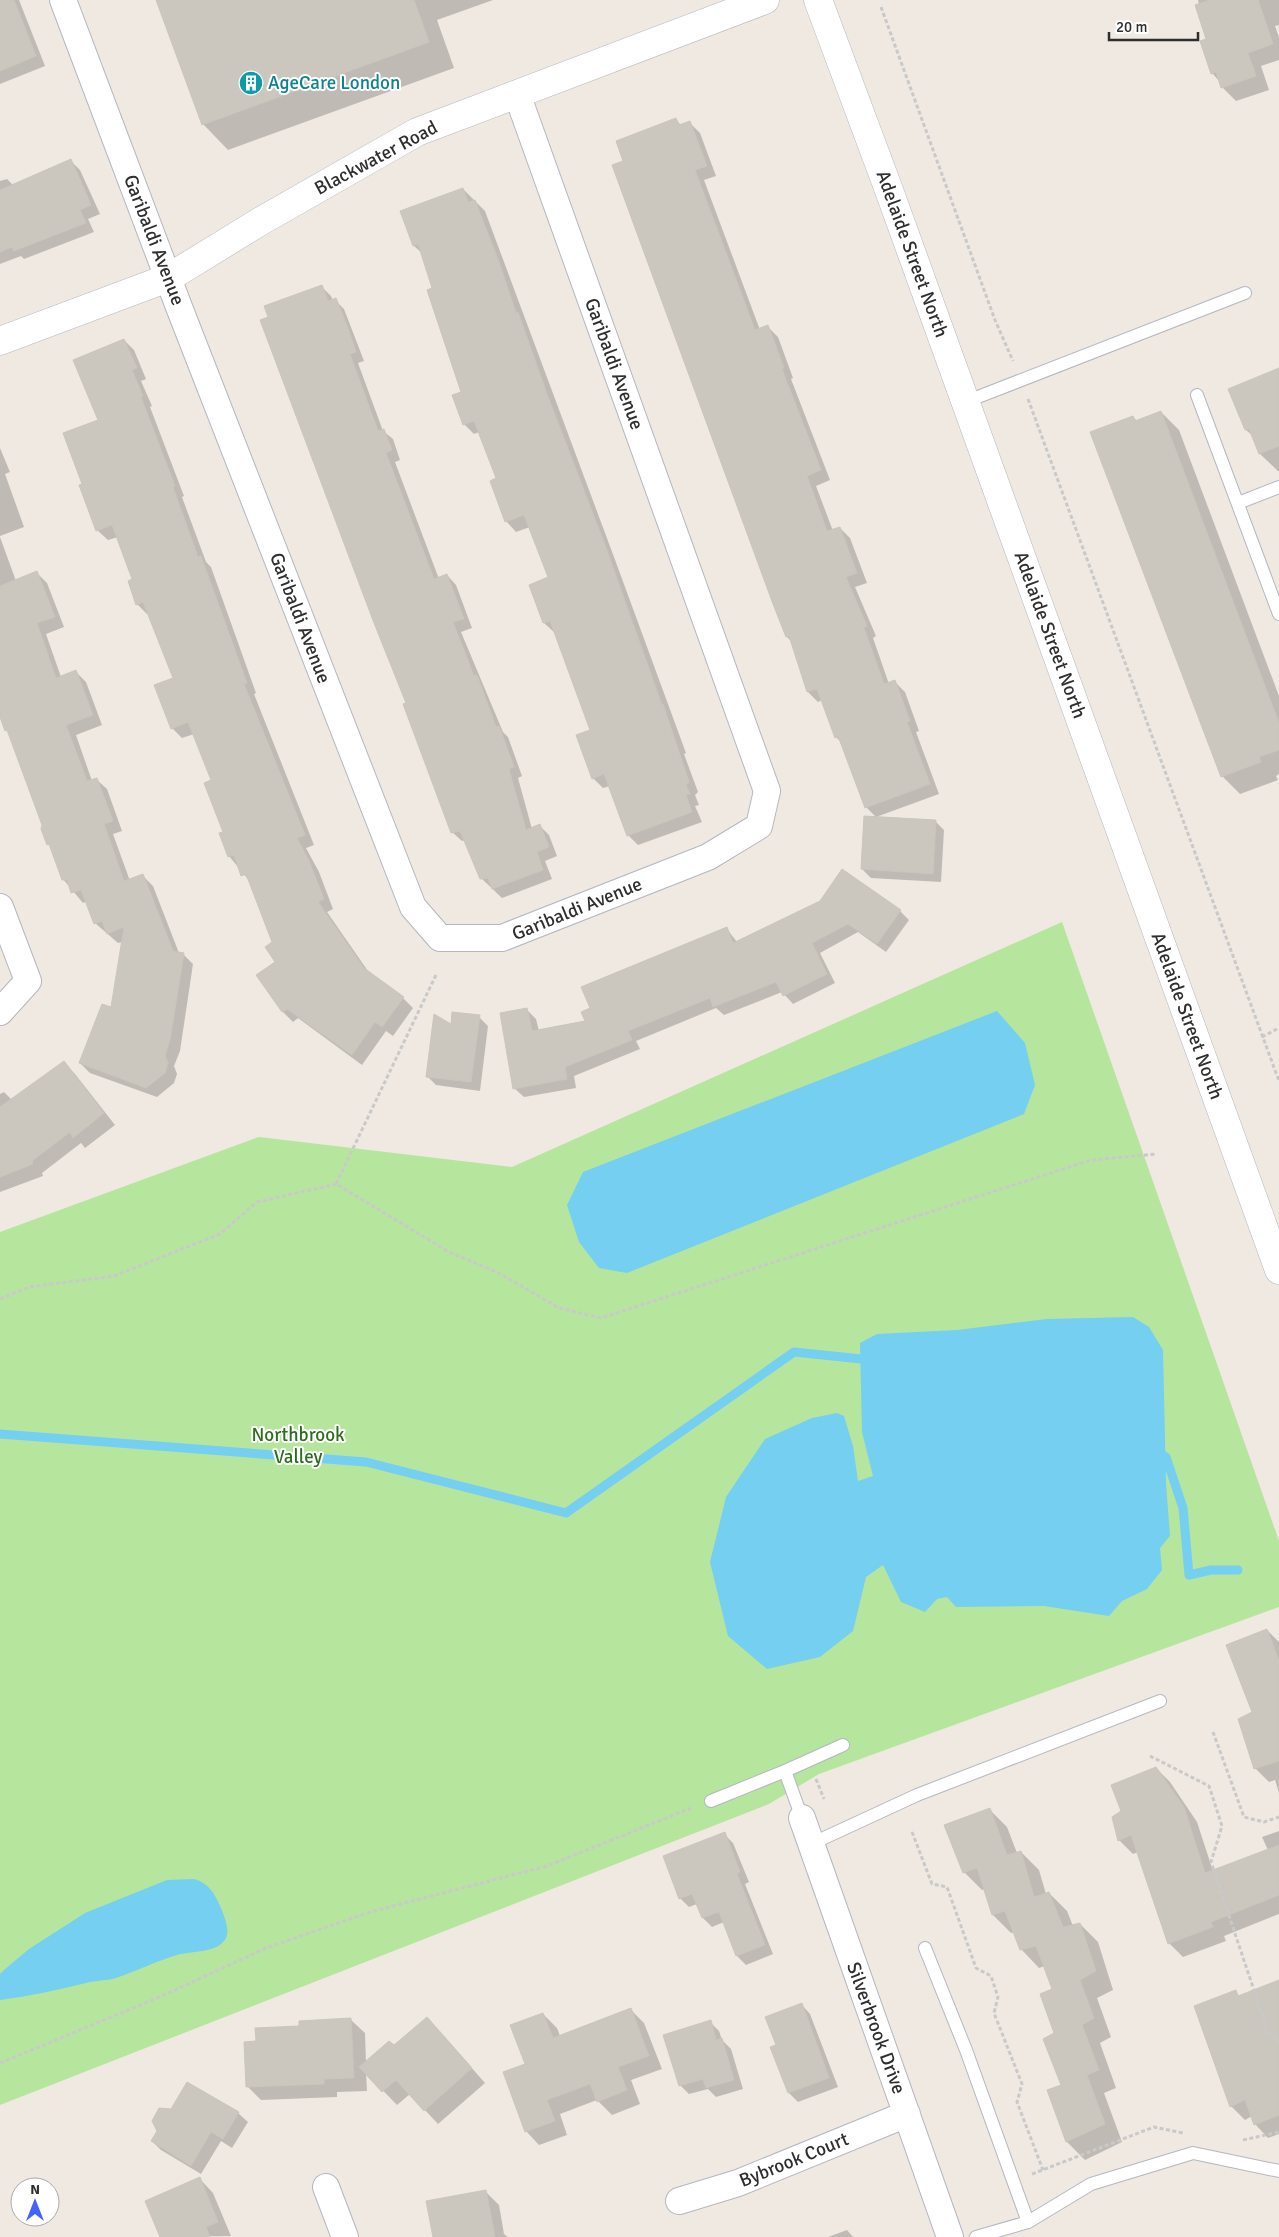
<svg xmlns="http://www.w3.org/2000/svg" width="1279" height="2237" viewBox="0 0 1279 2237" font-family="Signika,sans-serif">
<style>
.green{fill:#b6e59e}
.water{fill:#75cff0}
.shadow{fill:#0003}
.lines{fill:none;stroke-linecap:round;stroke-linejoin:round}
.stream{stroke:#75cff0;stroke-width:9}
.building{fill:#cbc7bf;stroke:#cbc5ba}
.service-casing{stroke:#b4b7c1;stroke-width:14}
.minor-casing{stroke:#b4b7c1;stroke-width:28}
.tertiary-casing{stroke:#b4b7c1;stroke-width:29}
.secondary-casing{stroke:#b4b7c1;stroke-width:29}
.path{stroke:#c9c9c9;stroke-width:3;stroke-dasharray:4 2.5;stroke-linecap:butt}
.service{stroke:#fff;stroke-width:12}
.minor{stroke:#fff;stroke-width:26}
.tertiary{stroke:#fff;stroke-width:28}
.secondary{stroke:#fff;stroke-width:28}
.labels{text-anchor:middle;dominant-baseline:central;stroke-width:4;stroke-linejoin:round;paint-order:stroke}
.culture-label{font-size:19px;fill:#0d838f;stroke:#fff;text-anchor:start}
.street-label{font-size:19px;fill:#2e2e2e;stroke:#fff}
.park-label{font-size:19px;fill:#2c6e1b;stroke:#fff}
</style>
<rect width="100%" height="100%" fill="#efe9e1"/>
<!-- green -->
<path class="green" d="M 1062,922 L 1279,1541 L 1279,1607 L 819,1774 L 769,1804 L 0,2105 L 0,1232 L 259,1137 L 512,1167 Z"/>
<!-- water -->
<path class="water" d="M 997,1011 L 1025,1043 L 1035,1085 L 1024,1114 L 627,1273 L 599,1268 L 579,1242 L 567,1205 L 583,1172 Z
M 1133,1317 L 1149,1327 L 1163,1350 L 1166,1483 L 1170,1536 L 1160,1548 L 1162,1570 L 1147,1589 L 1122,1601 L 1109,1616 L 1044,1606 L 956,1607 L 947,1597 L 937,1599 L 925,1612 L 901,1602 L 883,1565 L 866,1577 L 853,1631 L 820,1657 L 767,1669 L 728,1636 L 710,1562 L 726,1497 L 765,1439 L 812,1418 L 837,1413 L 844,1416 L 853,1446 L 858,1481 L 873,1476 L 862,1432 L 860,1343 L 877,1334 L 957,1330 L 1047,1319 Z
M 194,1879 C 209,1883 215,1894 221,1908 C 224,1916 230,1929 226,1938 C 219,1953 191,1951 177,1955 C 156,1961 137,1971 116,1978 C 106,1981 96,1980 86,1983 C 58,1990 29,1996 0,2000 L 0,1974 L 4,1970 L 29,1949 L 85,1913 L 167,1880 Z"/>
<!-- shadow -->
<path class="shadow" d="M 0,0 L 19,0 L 45,66 L 0,84 Z
M 157,0 L 493,0 L 437,20 L 454,68 L 228,150 L 203,124 Z
M 1198,0 L 1279,0 L 1279,25 L 1275,26 L 1279,37 L 1279,60 L 1261,66 L 1269,90 L 1236,101 L 1222,87 L 1220,82 L 1212,73 L 1208,40 Z
M 676,120 L 682,126 L 690,123 L 700,133 L 716,176 L 704,180 L 760,330 L 768,327 L 778,337 L 793,378 L 791,379 L 830,480 L 816,486 L 833,531 L 840,528 L 850,538 L 867,583 L 855,587 L 876,636 L 873,638 L 889,684 L 895,682 L 905,692 L 919,731 L 916,732 L 939,794 L 876,817 L 866,807 L 842,743 L 836,737 L 822,700 L 818,702 L 808,692 L 792,642 L 787,637 L 624,162 Z
M 71,161 L 80,170 L 100,214 L 88,219 L 94,232 L 24,259 L 21,256 L 0,264 L 0,181 L 7,179 L 14,186 Z
M 463,189 L 485,211 L 614,557 L 686,753 L 684,754 L 698,792 L 695,795 L 699,805 L 695,806 L 702,822 L 638,845 L 628,835 L 610,786 L 603,788 L 593,778 L 592,731 L 555,633 L 544,623 L 530,586 L 550,578 L 530,527 L 516,532 L 506,521 L 498,479 L 479,432 L 474,434 L 464,424 L 463,392 L 434,289 L 423,254 L 414,246 L 401,212 Z
M 322,287 L 331,296 L 333,301 L 335,300 L 344,309 L 364,361 L 358,363 L 383,431 L 393,439 L 400,460 L 395,462 L 439,579 L 447,575 L 456,585 L 472,628 L 461,632 L 503,732 L 508,737 L 522,776 L 518,778 L 532,829 L 540,826 L 549,835 L 557,856 L 545,861 L 552,879 L 502,898 L 481,878 L 465,840 L 462,841 L 452,832 L 407,704 Z
M 124,340 L 134,350 L 146,379 L 141,381 L 152,406 L 150,407 L 184,496 L 182,497 L 206,562 L 211,567 L 256,693 L 254,694 L 314,845 L 306,848 L 319,872 L 333,909 L 327,912 L 370,974 L 403,998 L 413,1008 L 393,1036 L 386,1031 L 362,1065 L 298,1018 L 293,1022 L 283,1012 L 258,976 L 276,962 L 274,942 L 251,883 L 229,856 L 213,781 L 194,734 L 182,738 L 172,728 L 175,678 L 149,613 L 147,614 L 137,604 L 134,580 L 118,537 L 108,540 L 97,530 L 83,485 L 100,421 Z
M 1279,369 L 1279,472 L 1260,454 L 1254,437 L 1246,430 Z
M 1161,412 L 1179,430 L 1279,696 L 1279,774 L 1276,776 L 1278,780 L 1240,794 L 1222,776 L 1133,417 L 1137,421 Z
M 0,448 L 10,472 L 5,474 L 24,527 L 0,536 Z
M 0,537 L 16,581 L 37,573 L 47,583 L 64,627 L 46,634 L 61,677 L 76,672 L 86,682 L 102,725 L 76,735 L 92,781 L 96,779 L 107,789 L 122,831 L 113,834 L 130,881 L 143,876 L 153,886 L 179,953 L 183,954 L 193,964 L 180,1051 L 174,1066 L 177,1074 L 174,1083 L 157,1097 L 90,1073 L 80,1063 L 112,1009 L 123,942 L 118,943 L 95,923 L 87,901 L 83,903 L 63,879 L 52,849 L 48,844 L 43,825 L 10,733 L 0,713 Z
M 935,821 L 944,830 L 941,882 L 871,878 L 862,869 Z
M 900,911 L 909,920 L 886,952 L 858,932 L 820,953 L 835,983 L 793,1004 L 782,992 L 724,1015 L 716,1008 L 636,1041 L 640,1049 L 574,1076 L 576,1088 L 524,1097 L 514,1088 L 527,1010 L 536,1019 L 539,1031 L 587,1022 L 727,929 L 737,942 Z
M 479,1017 L 488,1026 L 480,1091 L 436,1085 L 427,1076 L 452,1026 Z
M 64,1063 L 75,1074 L 115,1125 L 85,1148 L 81,1143 L 42,1173 L 43,1176 L 0,1192 L 0,1094 L 4,1092 L 12,1100 Z
M 1267,1630 L 1279,1642 L 1279,1793 L 1275,1780 L 1269,1782 L 1255,1768 L 1253,1712 Z
M 1156,1768 L 1170,1782 L 1197,1822 L 1213,1871 L 1268,1850 L 1262,1837 L 1279,1831 L 1279,1914 L 1224,1936 L 1226,1941 L 1183,1957 L 1169,1943 L 1138,1852 L 1133,1854 L 1120,1841 L 1113,1817 L 1123,1812 Z
M 989,1809 L 1007,1827 L 1017,1853 L 1021,1852 L 1039,1870 L 1046,1894 L 1049,1893 L 1067,1911 L 1073,1926 L 1080,1924 L 1098,1942 L 1113,1990 L 1097,1998 L 1111,2037 L 1100,2043 L 1116,2088 L 1104,2093 L 1122,2142 L 1085,2160 L 1067,2142 L 1048,2091 L 1062,2086 L 1056,2034 L 1054,1990 L 1045,1966 L 1039,1968 L 1021,1949 L 1015,1932 L 1011,1933 L 993,1915 L 985,1889 L 982,1890 L 964,1872 Z
M 724,1834 L 733,1843 L 749,1882 L 745,1884 L 773,1954 L 746,1965 L 737,1956 L 724,1922 L 712,1927 L 703,1918 L 697,1904 L 689,1907 L 680,1898 Z
M 1279,1981 L 1279,2134 L 1268,2138 L 1255,2124 L 1252,2116 L 1245,2120 L 1231,2106 L 1236,1992 L 1240,1997 Z
M 801,2004 L 810,2014 L 838,2087 L 798,2102 L 789,2093 L 772,2048 L 777,2046 Z
M 630,2009 L 644,2023 L 662,2069 L 631,2080 L 640,2104 L 612,2115 L 597,2100 L 560,2114 L 567,2135 L 539,2145 L 526,2131 L 526,2065 L 543,2014 L 557,2028 L 560,2036 Z
M 351,2020 L 365,2033 L 366,2063 L 394,2047 L 440,2032 L 485,2083 L 438,2124 L 410,2094 L 397,2105 L 366,2073 L 367,2091 L 337,2092 L 337,2097 L 261,2100 L 247,2086 L 257,2042 L 301,2027 Z
M 710,2022 L 719,2031 L 722,2040 L 731,2049 L 743,2089 L 716,2097 L 708,2089 L 689,2094 L 680,2085 Z
M 187,2084 L 238,2113 L 248,2122 L 232,2148 L 221,2141 L 201,2174 L 161,2150 L 152,2141 Z
M 200,2179 L 213,2193 L 231,2236 L 161,2237 Z
M 485,2191 L 499,2205 L 504,2234 L 508,2237 L 434,2237 Z
M 847,2230 L 853,2237 L 828,2237 Z"/>
<g class="lines">
<!-- stream -->
<path class="stream" d="M 0,1434 L 366,1462 L 566,1513 L 794,1352 L 871,1360
M 1155,1451 L 1166,1457 L 1183,1508 L 1189,1575 L 1211,1570 L 1238,1570"/>
</g>
<!-- building -->
<path class="building" d="M 0,0 L 14,0 L 36,56 L 0,71 Z
M 156,0 L 414,0 L 429,42 L 202,125 Z
M 1210,0 L 1258,0 L 1273,44 L 1248,53 L 1256,76 L 1221,88 L 1216,72 L 1211,74 L 1200,41 L 1206,39 L 1195,5 Z
M 676,118 L 679,125 L 690,121 L 707,166 L 695,170 L 755,330 L 768,325 L 784,368 L 782,369 L 821,470 L 807,476 L 827,531 L 840,527 L 857,573 L 846,577 L 867,626 L 864,628 L 884,684 L 895,680 L 910,721 L 907,722 L 930,784 L 865,808 L 838,736 L 835,738 L 817,689 L 807,692 L 789,636 L 786,637 L 773,604 L 612,165 L 623,161 L 616,141 Z
M 71,159 L 91,205 L 80,210 L 86,223 L 14,251 L 12,247 L 0,252 L 0,190 Z
M 463,188 L 468,202 L 475,200 L 499,262 L 516,313 L 518,312 L 547,394 L 605,545 L 662,705 L 663,704 L 689,782 L 686,785 L 690,794 L 686,795 L 692,812 L 627,836 L 604,774 L 592,779 L 576,735 L 590,730 L 550,621 L 543,623 L 529,585 L 548,577 L 524,515 L 505,522 L 490,481 L 496,478 L 474,421 L 463,425 L 452,395 L 461,392 L 427,290 L 432,288 L 418,244 L 413,246 L 400,211 Z
M 322,285 L 328,301 L 336,298 L 348,328 L 356,352 L 350,354 L 378,431 L 384,429 L 392,450 L 386,453 L 434,579 L 447,574 L 464,619 L 453,622 L 474,676 L 477,675 L 496,727 L 499,726 L 514,767 L 509,769 L 526,830 L 540,824 L 549,847 L 537,852 L 543,870 L 492,889 L 488,878 L 480,879 L 460,831 L 451,833 L 403,704 L 406,703 L 374,623 L 260,320 L 268,317 L 264,306 Z
M 124,339 L 137,368 L 132,370 L 143,396 L 141,397 L 175,486 L 173,487 L 198,557 L 201,556 L 247,683 L 244,684 L 305,835 L 297,838 L 309,861 L 324,899 L 318,902 L 364,968 L 404,997 L 382,1027 L 375,1022 L 352,1055 L 287,1009 L 282,1012 L 256,975 L 275,962 L 265,947 L 272,942 L 246,874 L 241,876 L 234,855 L 228,857 L 219,833 L 223,832 L 204,783 L 211,780 L 188,722 L 171,729 L 154,685 L 173,678 L 143,602 L 136,605 L 128,581 L 132,579 L 112,525 L 96,531 L 79,485 L 82,484 L 63,433 L 98,420 L 73,360 Z
M 1279,368 L 1279,446 L 1259,454 L 1249,429 L 1245,430 L 1228,389 Z
M 1161,411 L 1279,723 L 1279,750 L 1259,757 L 1261,762 L 1221,777 L 1090,432 L 1133,416 L 1135,421 Z
M 37,571 L 55,617 L 37,623 L 56,678 L 76,670 L 93,715 L 66,725 L 87,781 L 97,778 L 113,821 L 104,824 L 124,881 L 143,874 L 173,951 L 184,953 L 170,1040 L 165,1055 L 168,1063 L 165,1073 L 146,1088 L 79,1063 L 102,1004 L 111,1007 L 124,927 L 107,934 L 102,921 L 94,924 L 81,890 L 71,893 L 67,880 L 62,880 L 49,844 L 47,845 L 41,829 L 42,825 L 7,730 L 5,731 L 0,717 L 0,586 Z
M 864,816 L 936,820 L 933,874 L 861,869 Z
M 842,869 L 901,910 L 877,944 L 848,924 L 812,943 L 827,974 L 783,996 L 776,982 L 713,1007 L 710,998 L 628,1031 L 632,1040 L 565,1067 L 567,1079 L 513,1089 L 500,1013 L 527,1008 L 532,1031 L 585,1021 L 581,1012 L 590,1008 L 581,987 L 727,927 L 733,943 L 820,901 Z
M 452,1012 L 480,1015 L 471,1082 L 426,1077 L 434,1014 L 451,1024 Z
M 64,1061 L 104,1113 L 73,1138 L 70,1132 L 32,1161 L 33,1164 L 0,1177 L 0,1107 Z
M 1267,1629 L 1279,1661 L 1279,1761 L 1254,1769 L 1238,1719 L 1252,1712 L 1226,1645 Z
M 1156,1767 L 1184,1807 L 1205,1873 L 1279,1845 L 1279,1895 L 1211,1922 L 1213,1927 L 1168,1944 L 1131,1835 L 1118,1841 L 1112,1817 L 1121,1811 L 1111,1785 Z
M 990,1808 L 1007,1855 L 1021,1851 L 1034,1897 L 1049,1892 L 1063,1927 L 1080,1923 L 1096,1971 L 1080,1980 L 1094,2018 L 1082,2025 L 1099,2070 L 1087,2075 L 1105,2124 L 1066,2142 L 1047,2090 L 1061,2085 L 1043,2039 L 1054,2033 L 1040,1994 L 1052,1989 L 1036,1946 L 1020,1950 L 1005,1911 L 992,1915 L 977,1868 L 963,1873 L 944,1825 Z
M 725,1832 L 740,1872 L 737,1874 L 765,1945 L 736,1956 L 719,1912 L 702,1918 L 692,1894 L 679,1899 L 663,1856 Z
M 1279,1980 L 1279,2115 L 1254,2125 L 1245,2100 L 1230,2107 L 1194,2006 L 1236,1990 L 1238,1996 Z
M 802,2003 L 829,2078 L 788,2093 L 770,2047 L 776,2045 L 765,2017 Z
M 631,2008 L 649,2056 L 618,2067 L 627,2090 L 597,2102 L 590,2084 L 547,2100 L 555,2121 L 525,2132 L 503,2072 L 525,2064 L 510,2025 L 543,2013 L 553,2038 Z
M 427,2017 L 472,2068 L 424,2111 L 396,2080 L 382,2092 L 359,2067 L 389,2041 L 394,2045 Z
M 351,2018 L 354,2078 L 324,2079 L 324,2084 L 246,2087 L 244,2042 L 256,2041 L 255,2028 L 299,2026 L 299,2021 Z
M 711,2020 L 716,2040 L 722,2038 L 734,2080 L 706,2088 L 703,2079 L 679,2086 L 663,2035 Z
M 187,2082 L 239,2112 L 223,2139 L 211,2132 L 191,2166 L 151,2141 L 157,2131 L 152,2121 L 159,2108 L 171,2109 Z
M 200,2177 L 218,2222 L 206,2227 L 210,2237 L 160,2237 L 145,2201 Z
M 486,2190 L 495,2237 L 433,2237 L 426,2201 Z"/>
<g class="lines">
<!-- service casing -->
<g class="service-casing">
<path id="service" d="M 1197,395 L 1279,614
M 965,402 L 1245,293
M 1238,503 L 1279,487
M 785,1771 L 843,1745
M 711,1801 L 785,1771 L 802,1818
M 811,1844 L 917,1795 L 1160,1701
M 925,1948 L 966,2050 L 1028,2222 L 976,2237
M 1028,2222 L 1091,2184 L 1193,2153 L 1279,2171"/>
</g>
<!-- minor casing -->
<g class="minor-casing">
<path id="minor" d="M 63,0 L 179,307 L 413,907 L 440,938 L 502,938 L 708,857 L 759,826 L 767,791 L 517,94
M 0,907 L 28,981 L 0,1012
M 802,1818 L 950,2237
M 326,2187 L 345,2237
M 679,2201 L 738,2183 L 907,2114"/>
</g>
<!-- tertiary casing -->
<g class="tertiary-casing">
<path id="tertiary" d="M 0,341 L 168,278 L 261,221 L 417,132 L 765,0"/>
</g>
<!-- secondary casing -->
<g class="secondary-casing">
<path id="secondary" d="M 818,0 L 890,193 L 1279,1270"/>
</g>
<!-- path -->
<path class="path" d="M 881,7 L 995,320 L 1013,361
M 1028,399 L 1279,1081
M 436,975 L 336,1184 L 449,1252 L 499,1273 L 559,1308 L 601,1318 L 1091,1160 L 1157,1154
M 1262,1037 L 1279,1028
M 0,1299 L 29,1287 L 114,1276 L 220,1234 L 257,1202 L 336,1184
M 1213,1732 L 1244,1817 L 1264,1822 L 1279,1817
M 1150,1756 L 1209,1786 L 1222,1826 L 1211,1862 L 1268,2032 L 1279,2042
M 816,1779 L 824,1799
M 912,1832 L 932,1884 L 947,1887 L 976,1968 L 991,1976 L 998,1997 L 994,2013 L 1022,2084 L 1017,2102 L 1043,2170
M 0,2063 L 162,1996 L 266,1948 L 370,1912 L 547,1866 L 691,1808
M 1243,2140 L 1279,2132
M 1032,2174 L 1154,2127 L 1183,2133"/>
<!-- service -->
<use href="#service" class="service"/>
<!-- minor -->
<use href="#minor" class="minor"/>
<!-- tertiary -->
<use href="#tertiary" class="tertiary"/>
<!-- secondary -->
<use href="#secondary" class="secondary"/>
</g>
<!-- icons -->
<defs>
<g id="building-disc" transform="scale(1.25)"><circle r="9.5" fill="#0f9aa8" stroke="#fff"/><path d="M-4-6H4V6H1V3H-1V6H-4ZM-2.5-4.3h1.7v1.8h-1.7ZM.8-4.3h1.7v1.8H.8ZM-2.5-1h1.7V.8h-1.7ZM.8-1h1.7V.8H.8Z" fill="#fff"/></g>
</defs>
<g fill-rule="evenodd">
<use href="#building-disc" x="251" y="83"/>
</g>
<g class="labels">
<!-- culture labels -->
<g class="culture-label">
<text x="268" y="83">AgeCare London</text>
</g>
<!-- street labels -->
<g class="street-label">
<text transform="translate(376 158) rotate(-28)">Blackwater Road</text>
<text transform="translate(154 240) rotate(69)">Garibaldi Avenue</text>
<text transform="translate(912 254) rotate(70)">Adelaide Street North</text>
<text transform="translate(614 364) rotate(70)">Garibaldi Avenue</text>
<text transform="translate(300 618) rotate(69)">Garibaldi Avenue</text>
<text transform="translate(1050 635) rotate(70)">Adelaide Street North</text>
<text transform="translate(577 909) rotate(-22)">Garibaldi Avenue</text>
<text transform="translate(1187 1016) rotate(70)">Adelaide Street North</text>
<text transform="translate(876 2028) rotate(70)">Silverbrook Drive</text>
<text transform="translate(794 2160) rotate(-22)">Bybrook Court</text>
</g>
<!-- park labels -->
<g class="park-label">
<text x="298" y="1435">Northbrook<tspan x="298" dy="22">Valley</tspan></text>
</g>
</g>
<!-- north arrow -->
<g transform="translate(35 2202)"><circle r="24" fill="#ffffff" stroke="#ababab"/>
<path d="M0-4L9 19L0 12L-9 19Z" fill="#4264fb"/>
<text y="-8" font-size="14" font-weight="bold" text-anchor="middle" fill="#2e2e2e">N</text>
</g>
<!-- scale -->
<path d="M1109 32v8h89v-8" fill="none" stroke="#2e2e2e" stroke-width="2.5"/>
<text x="1116" y="32" font-size="15" fill="#2e2e2e" stroke="#ffffff" stroke-width="4" paint-order="stroke">20 m</text>
</svg>
